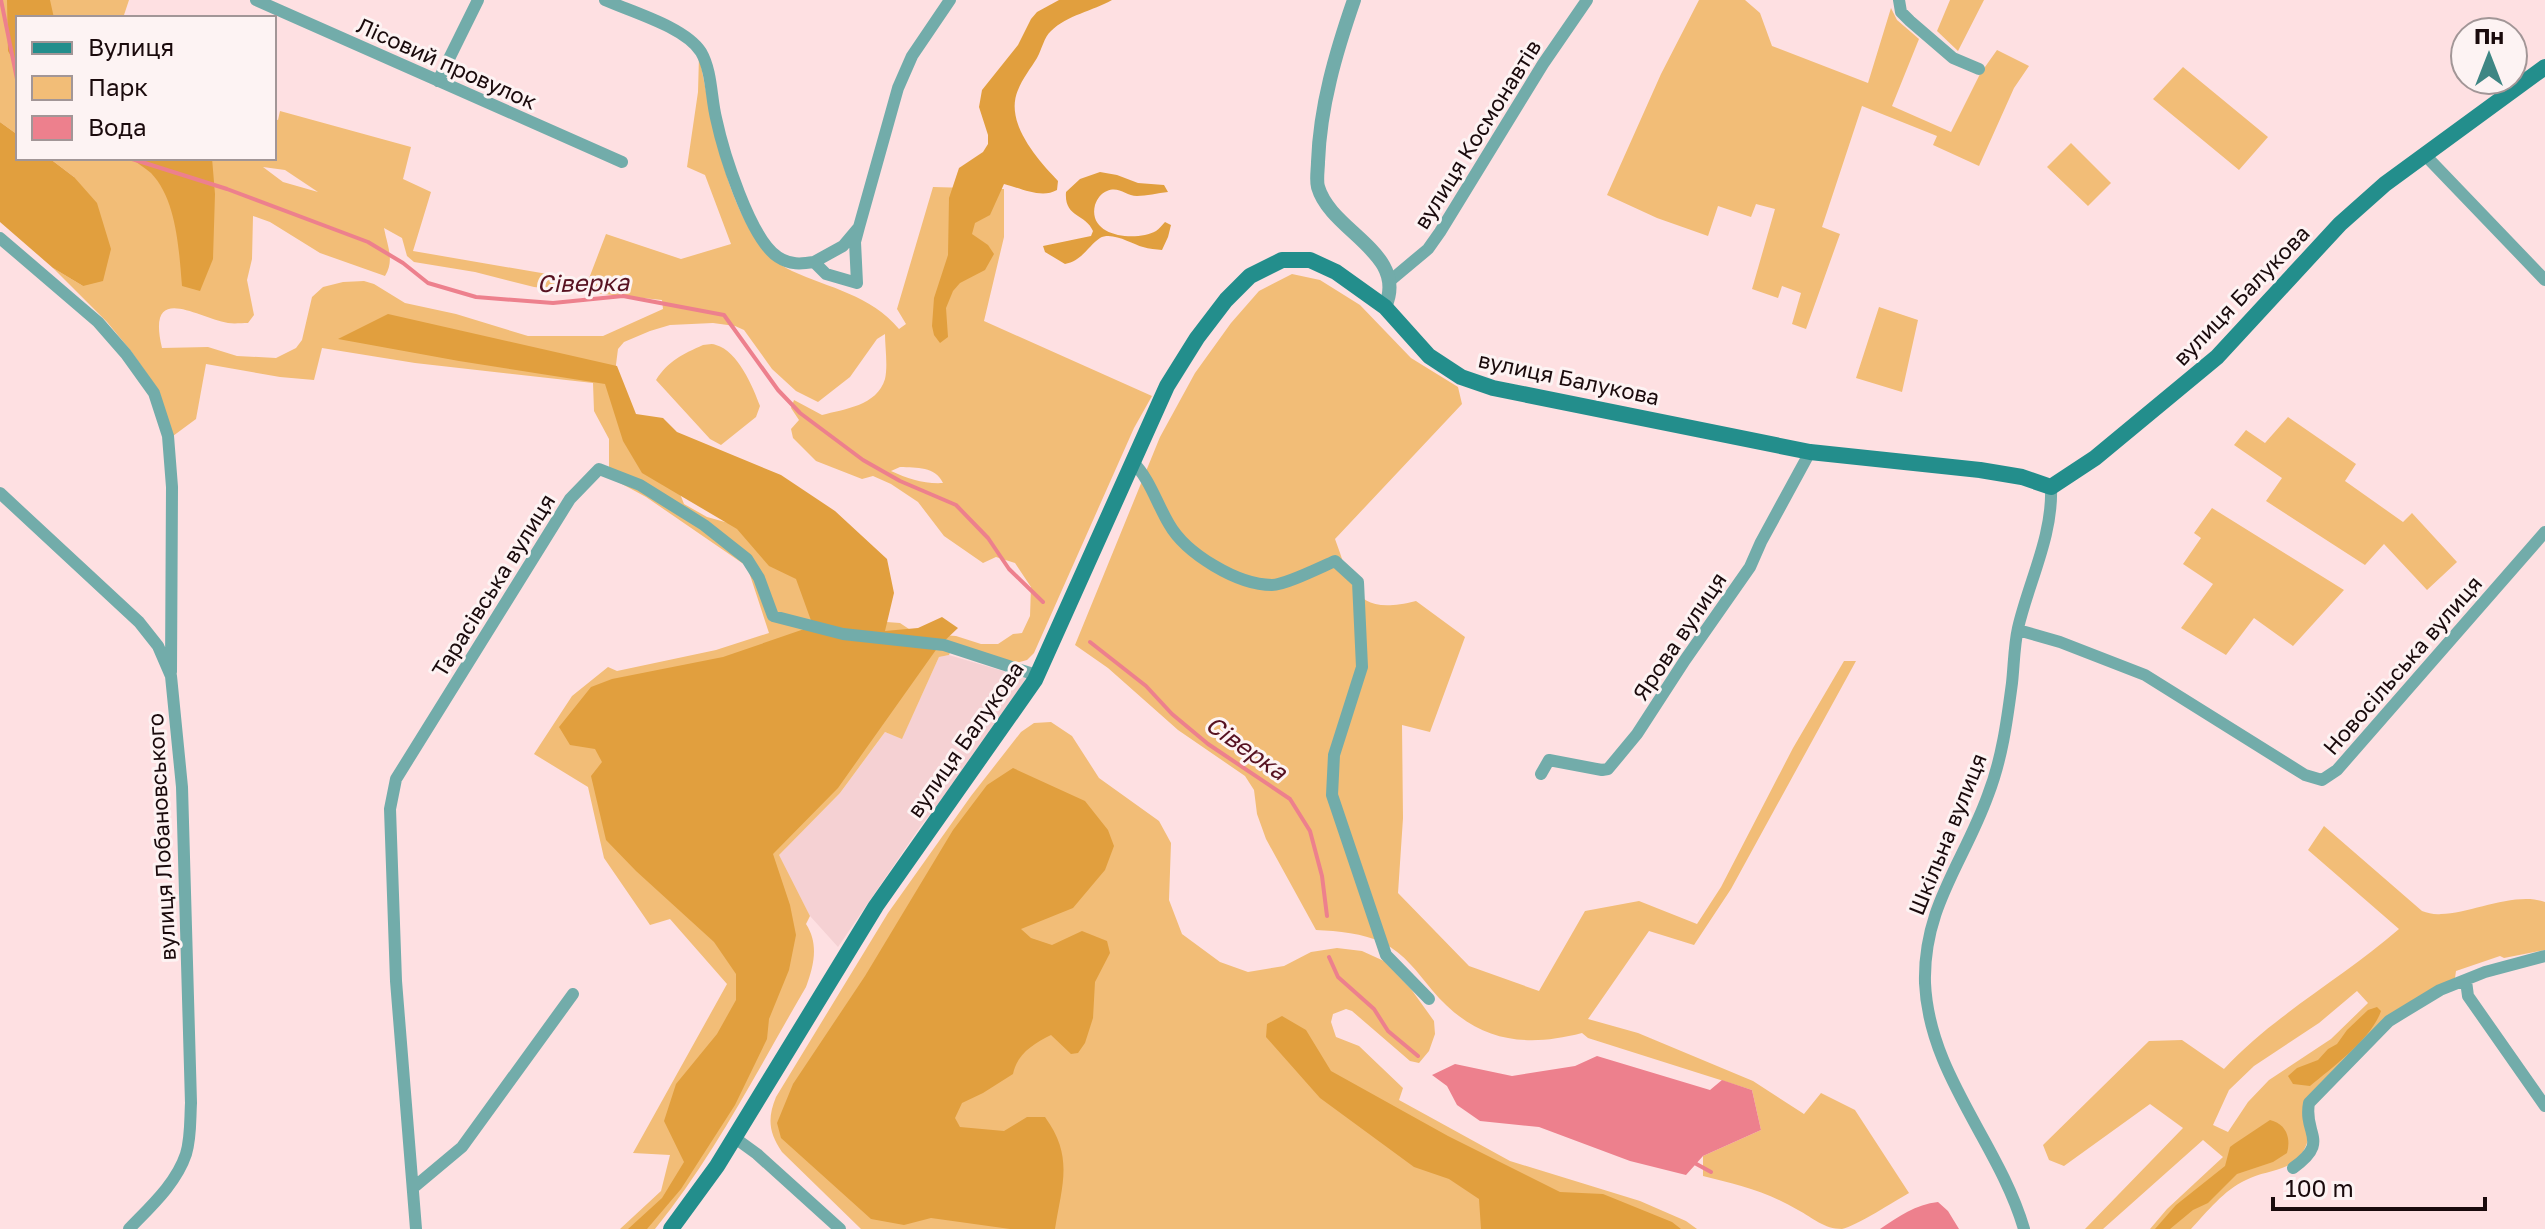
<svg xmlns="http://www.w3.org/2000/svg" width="2545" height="1229" viewBox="0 0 2545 1229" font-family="'Golos Text',sans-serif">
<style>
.built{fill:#f5d1d3}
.green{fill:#f2bd77;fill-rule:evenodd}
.forest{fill:#e19f3e}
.water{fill:#ed808d}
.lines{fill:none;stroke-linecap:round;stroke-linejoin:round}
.stream{stroke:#ed808d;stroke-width:4}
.minor{stroke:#72acaa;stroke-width:12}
.tertiary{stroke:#72acaa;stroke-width:14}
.secondary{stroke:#238e8c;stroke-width:16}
.labels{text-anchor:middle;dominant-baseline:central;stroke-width:6;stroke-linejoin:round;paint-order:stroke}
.street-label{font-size:22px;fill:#1a0a0c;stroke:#fdf3f3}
.water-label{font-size:24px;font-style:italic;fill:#571221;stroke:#fdf3f3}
</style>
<rect width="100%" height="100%" fill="#fee0e2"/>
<!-- built -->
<path class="built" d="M 949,655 L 1026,678 L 987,741 L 920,827 L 838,947 L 810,916 L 778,855 L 840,793 L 885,732 L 902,738 L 939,657 Z"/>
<!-- green -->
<path class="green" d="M 0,0 L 129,0 L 123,18 L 18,18 L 18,135 L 0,122 Z
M 1699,0 L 1745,0 L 1760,13 L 1772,46 L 1868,83 L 1891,8 L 1897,20 L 1919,39 L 1892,106 L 1951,132 L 1980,74 L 1997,50 L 2029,66 L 2014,88 L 1979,166 L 1933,145 L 1937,136 L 1862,106 L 1822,227 L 1840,234 L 1806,329 L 1792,324 L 1801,293 L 1782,286 L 1778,298 L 1752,289 L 1775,209 L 1756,204 L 1751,217 L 1718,206 L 1708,236 L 1657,218 L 1607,195 L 1661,74 Z
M 1950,0 L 1984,0 L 1958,51 L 1937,31 Z
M 699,56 C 712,117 729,242 792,271 C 829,288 871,295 899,329 L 906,324 L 897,309 L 933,187 L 1004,189 L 1004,237 L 984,321 L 1152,396 L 1134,428 L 1034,653 L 1027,660 L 1016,663 L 954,644 L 949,655 L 939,657 L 902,739 L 885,732 L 840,793 L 779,855 L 810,916 L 806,924 C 819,944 814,965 806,987 C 758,1069 715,1155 655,1229 L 620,1229 L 661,1191 L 670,1155 L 633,1153 L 727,984 L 670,919 L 650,925 L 604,858 L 588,787 L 534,754 L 572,696 L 608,667 L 617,671 L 716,650 L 769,633 L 749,572 L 745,565 L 646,497 L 609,477 L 609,439 L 594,411 L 593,383 L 415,363 L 322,348 L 314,380 L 280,377 L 206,364 L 196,419 L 173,436 L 159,391 L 131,351 L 107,322 L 53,268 L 83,286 L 74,177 L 49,158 L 274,158 L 274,119 L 278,120 L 280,111 L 411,147 L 403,179 L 431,192 L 413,251 L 588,281 L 606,234 L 681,259 L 731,244 L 705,175 L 687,167 L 698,92 ZM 263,167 L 285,170 L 318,192 L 283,182 ZM 253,216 L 270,222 L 320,253 L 385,276 C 395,260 387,245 384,228 L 402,238 L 407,256 L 414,262 L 475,272 L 534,287 L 662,300 L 663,309 L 603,336 L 528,336 L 456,314 L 405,303 L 374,284 L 364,281 L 343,282 L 323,287 L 312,297 L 302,340 L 296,348 L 276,358 L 237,356 L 208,347 L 162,348 C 146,281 197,318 228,323 C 234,324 242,323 248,323 L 254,315 L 247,280 L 252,259 ZM 713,323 L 735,326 L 744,330 L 772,369 L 796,391 L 818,402 L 850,377 L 877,339 L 885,334 C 885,347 888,366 885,379 C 877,406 844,409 822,415 L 794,400 L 791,408 L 799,420 L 791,429 L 793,438 L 816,461 L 862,479 L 873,476 L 891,484 L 918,502 L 944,536 L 983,563 L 996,557 L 1015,563 L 1031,587 L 1030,616 L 1022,633 L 1013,634 L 998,644 L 981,644 L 956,636 L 915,633 L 900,623 L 873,621 L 750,529 L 707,517 L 684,504 L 674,478 L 614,380 L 618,349 L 624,342 L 650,331 L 670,325 ZM 900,467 C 917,468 935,466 943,483 C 924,484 908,479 891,471 Z
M 2183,67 L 2268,137 L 2239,170 L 2153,99 Z
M 2071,143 L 2111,183 L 2088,206 L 2047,167 Z
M 1292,274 L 1320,280 L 1360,305 L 1411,358 L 1458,387 L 1462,404 L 1335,539 C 1353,587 1353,617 1416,601 L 1465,637 L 1430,732 L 1402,725 L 1403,818 L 1398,893 L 1469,966 L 1539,991 L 1585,911 L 1639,901 L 1697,924 L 1721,887 L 1793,748 L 1844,661 L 1856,661 L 1731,889 L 1694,945 L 1649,931 L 1588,1019 L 1638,1033 L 1753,1081 L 1804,1114 L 1821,1093 L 1855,1110 L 1909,1193 C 1895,1201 1856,1226 1842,1229 C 1824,1229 1813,1218 1798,1210 C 1768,1192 1736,1184 1703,1176 L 1703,1156 L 1761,1130 L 1752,1090 L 1588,1038 L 1582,1033 C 1521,1049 1474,1040 1432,990 C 1418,973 1404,953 1383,943 C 1363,933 1338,931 1316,930 L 1266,839 L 1257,814 L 1254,790 L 1245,776 L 1178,730 L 1108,668 L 1075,645 L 1160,437 L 1195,373 L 1231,323 L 1259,291 Z
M 1879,307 L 1918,320 L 1902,392 L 1856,378 Z
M 703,345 C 707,345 712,343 716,345 C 738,351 753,387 760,406 L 756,417 L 721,445 L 710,439 L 656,380 C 668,361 683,354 703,345 Z
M 2288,417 L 2356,464 L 2345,481 L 2403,522 L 2412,513 L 2457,562 L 2427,590 L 2384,544 L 2365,565 L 2266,501 L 2282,478 L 2234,445 L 2246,430 L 2265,443 Z
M 2212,508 L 2344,590 L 2293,646 L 2254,618 L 2226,655 L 2181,628 L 2213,584 L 2183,564 L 2201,538 L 2194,533 Z
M 1051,722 L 1072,736 L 1099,778 L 1159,821 L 1171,843 L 1169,900 L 1182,934 L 1220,962 L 1248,972 L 1284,966 L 1311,952 L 1337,948 L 1362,951 L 1384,961 L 1411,989 L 1434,1021 L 1435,1034 L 1429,1051 L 1419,1063 L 1410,1061 L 1352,1011 L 1346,1009 L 1333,1014 L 1331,1022 L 1336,1037 L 1359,1046 L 1403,1088 L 1399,1100 L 1510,1161 L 1640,1201 L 1686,1221 L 1697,1229 L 861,1229 L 782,1152 C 769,1133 767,1119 776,1097 L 888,913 L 971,796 L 1021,732 L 1034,723 Z
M 2324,826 L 2422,911 C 2428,913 2435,915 2441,914 C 2472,913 2516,891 2545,902 L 2545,950 L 2504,958 L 2500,956 L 2456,971 L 2455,978 L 2386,1018 L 2311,1094 C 2310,1121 2315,1152 2287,1166 C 2274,1172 2259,1173 2246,1180 C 2224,1190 2207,1212 2191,1229 L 2150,1229 L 2167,1209 L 2223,1157 L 2203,1140 L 2103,1229 L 2085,1229 L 2183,1128 L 2150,1104 L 2064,1166 L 2049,1160 L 2043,1145 L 2149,1041 L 2182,1040 L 2224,1069 C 2275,1014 2343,978 2399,929 L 2308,850 ZM 2357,991 L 2368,1003 L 2331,1039 L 2269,1080 L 2248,1102 L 2228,1132 L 2213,1125 L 2229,1090 L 2254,1066 L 2319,1023 Z"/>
<!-- forest -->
<path class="forest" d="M 7,0 L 50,0 L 54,18 L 18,18 L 18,68 L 8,51 Z
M 1059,0 L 1112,0 C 1093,11 1067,15 1051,31 C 1044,37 1042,49 1037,58 C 1031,68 1022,79 1018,90 C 1004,122 1037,159 1058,181 L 1057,190 C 1041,199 1021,188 1004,184 L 990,215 L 975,223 L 972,234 L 988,245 L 994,254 L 985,270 L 960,283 L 953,291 L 946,308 L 948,337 L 940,343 L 934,335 L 932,326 L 934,298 L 948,255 L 949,198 L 959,168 L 983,152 L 988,144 L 988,135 L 979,107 L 982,90 L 1018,45 L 1031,19 L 1037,12 Z
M 0,122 L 18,135 L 18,158 L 49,158 L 74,177 L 97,203 L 111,249 L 103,281 L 83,286 L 53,268 L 0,222 Z
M 131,158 L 212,158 L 215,194 L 213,259 L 200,291 L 182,286 C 179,251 177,200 151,173 C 145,168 137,163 131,158 Z
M 1100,172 L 1117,175 L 1138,183 L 1164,185 L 1168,192 C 1158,193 1146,196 1137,196 C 1126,196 1119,186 1107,191 C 1101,193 1097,199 1095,205 C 1087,237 1136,242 1156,231 C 1159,229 1162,225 1165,222 L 1171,225 L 1168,237 L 1162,250 C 1156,249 1149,249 1143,247 C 1132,244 1112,231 1100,238 C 1088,246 1082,261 1065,264 L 1045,252 L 1043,246 L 1091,236 L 1093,231 C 1085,213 1064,218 1066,192 L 1080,179 Z
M 388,314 L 617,366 L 636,414 L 663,418 L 677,432 L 781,475 L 835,511 L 887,559 L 894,593 L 885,631 L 918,628 L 942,617 L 958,628 L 938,647 L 838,788 L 773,854 L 790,905 L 796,935 L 789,970 L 769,1019 L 767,1039 L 735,1105 L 681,1189 L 647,1229 L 628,1229 L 662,1198 L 684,1162 L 664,1121 L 676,1084 L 717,1034 L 736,1000 L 736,974 L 714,942 L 636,871 L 606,840 L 591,776 L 602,762 L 595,749 L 570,745 L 559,727 L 591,687 L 612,679 L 723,657 L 813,626 L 796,579 L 769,566 L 737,529 L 642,473 L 623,441 L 605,384 L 459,361 L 338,339 Z
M 1013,768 L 1085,801 L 1108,830 L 1114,846 L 1105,870 L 1073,908 L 1021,929 L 1031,938 L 1052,945 L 1082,931 L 1107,941 L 1110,953 L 1095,982 L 1093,1018 L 1085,1043 L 1078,1053 L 1071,1054 L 1051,1035 C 1033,1044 1017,1054 1013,1074 L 983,1093 L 962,1103 L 955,1118 L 960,1127 L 1004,1131 L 1027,1117 L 1045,1117 C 1074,1157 1062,1184 1055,1229 L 1010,1229 L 931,1218 L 904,1225 L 871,1219 L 781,1138 L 777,1123 L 793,1084 L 865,976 L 953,830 L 987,785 Z
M 2377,1007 L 2381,1011 C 2372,1038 2333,1067 2310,1086 L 2293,1084 L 2288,1076 L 2297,1068 L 2318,1060 L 2328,1049 L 2337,1044 L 2347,1030 L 2368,1010 Z
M 1282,1016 L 1306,1030 L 1331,1071 L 1448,1136 L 1560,1192 L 1603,1194 L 1672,1222 L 1681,1229 L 1481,1229 L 1479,1199 L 1449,1179 L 1414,1167 L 1320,1098 L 1266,1037 L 1267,1024 Z
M 2270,1120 C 2287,1124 2291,1139 2287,1153 L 2273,1162 L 2237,1174 L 2208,1203 L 2193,1210 L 2170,1229 L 2155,1229 L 2176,1205 L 2225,1166 L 2230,1147 L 2234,1144 Z"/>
<!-- water -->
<path class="water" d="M 1597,1056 L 1710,1090 L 1722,1080 L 1752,1090 L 1761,1130 L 1703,1156 L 1686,1175 L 1630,1161 L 1539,1127 L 1480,1121 L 1457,1105 L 1447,1086 L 1432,1075 L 1455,1064 L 1512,1076 L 1575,1066 Z
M 1938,1202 L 1948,1211 L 1959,1229 L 1880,1229 C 1898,1217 1916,1204 1938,1202 Z"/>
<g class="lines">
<!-- stream -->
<path class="stream" d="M 1,0 L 18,84
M 129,158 L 227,189 L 368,242 L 403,263 L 428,283 L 476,297 L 553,303 L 623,296 L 724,315 L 778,390 L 800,413 L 863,460 L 900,481 L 956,505 L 988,538 L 1009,569 L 1043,602
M 1090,642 L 1146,686 L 1172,714 L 1208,744 L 1290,799 L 1310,831 L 1322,876 L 1327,916
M 1329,957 L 1338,977 L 1374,1009 L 1388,1031 L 1418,1056
M 1691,1161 L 1711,1172"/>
<!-- minor -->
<path class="minor" d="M 256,0 L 622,162
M 605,0 C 632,12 685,27 701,52 C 712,71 711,98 716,118 C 723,151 750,239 778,257 C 790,265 801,264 814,262
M 1899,0 L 1901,12 L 1910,21 L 1953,58 L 1979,69
M 438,81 L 478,0
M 2424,154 L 2545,280
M 859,227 L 843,246 L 814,262 L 826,274 L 857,283 L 855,242 L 859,227 L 898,88 L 912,56 L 950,0
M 0,238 L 98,322 L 126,354 L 154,393 L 168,436 L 172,487 L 171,672
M 1391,280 L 1428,249 L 1440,232 L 1543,64 L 1587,0
M 1132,461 C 1150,479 1156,502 1169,524 C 1186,554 1238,585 1272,585 C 1285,585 1321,567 1335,561 L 1358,582 L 1362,667 L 1334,755 L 1332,795 L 1386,955 L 1429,999
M 0,493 L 139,622 L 158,646 L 171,676 L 182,787 L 191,1103 C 190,1120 191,1138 186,1154 C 176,1184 150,1207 129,1229
M 2018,630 L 2060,642 L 2145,675 L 2305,775 L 2322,780 L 2337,770 L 2545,532
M 1541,774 L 1549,760 L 1602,770 L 1608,769 L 1637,734 L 1685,660 L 1750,567 L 1761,542 L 1810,452
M 2466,981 L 2468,996 L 2545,1106
M 735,1138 L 757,1154 L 840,1229
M 2293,1168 C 2331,1141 2303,1135 2309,1103 L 2389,1021 L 2440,990 L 2485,972 L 2545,956
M 413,1188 L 462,1147 L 573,994
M 416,1229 L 396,981 L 390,809 L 396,779 L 570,499 L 599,469 L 640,485 L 704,525 L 747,559 L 759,578 L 773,616 L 843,634 L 944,645 L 1030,673 L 1035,680
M 2024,1229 C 1999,1143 1929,1075 1925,983 C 1923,907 1964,862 1988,795 C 2002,759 2007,721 2012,683 C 2014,665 2014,646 2018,628 C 2029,581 2053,536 2051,487"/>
<!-- tertiary -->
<path class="tertiary" d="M 1354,0 C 1336,52 1320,106 1318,162 C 1318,169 1316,180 1318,187 C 1331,232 1409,253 1385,307"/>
<!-- secondary -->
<path class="secondary" d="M 671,1229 L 717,1166 L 876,906 L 1035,680 L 1167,386 L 1197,338 L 1226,300 L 1250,276 L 1282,260 L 1310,260 L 1336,272 L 1385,307 L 1429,356 L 1461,377 L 1493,388 L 1810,452 L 1980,470 L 2022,477 L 2051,487 L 2095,458 L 2217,357 L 2340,224 L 2385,184 L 2545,67"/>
</g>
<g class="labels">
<!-- street labels -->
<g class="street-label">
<text transform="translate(447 63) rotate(24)">Лісовий провулок</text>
<text transform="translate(1477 134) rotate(-58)">вулиця Космонавтів</text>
<text transform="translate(2241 295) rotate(-46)">вулиця Балукова</text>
<text transform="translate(1569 378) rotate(12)">вулиця Балукова</text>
<text transform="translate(493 585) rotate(-58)">Тарасівська вулиця</text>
<text transform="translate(1679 636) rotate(-56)">Ярова вулиця</text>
<text transform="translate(2402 665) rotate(-49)">Новосільська вулиця</text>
<text transform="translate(965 739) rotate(-55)">вулиця Балукова</text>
<text transform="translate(1947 834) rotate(-68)">Шкільна вулиця</text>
<text transform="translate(161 837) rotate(-93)">вулиця Лобановського</text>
</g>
<!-- water labels -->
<g class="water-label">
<text transform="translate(583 282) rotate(-1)">Сіверка</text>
<text transform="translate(1247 747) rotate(35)">Сіверка</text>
</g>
</g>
<!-- legend -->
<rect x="16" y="16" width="260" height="144" fill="#fdf3f3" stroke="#a29697" stroke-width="2"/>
<rect x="32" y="42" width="40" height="12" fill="#238e8c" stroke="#a29697" stroke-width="2"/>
<text x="88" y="56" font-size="24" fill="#1a0a0c">Вулиця</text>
<rect x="32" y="76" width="40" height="24" fill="#f2bd77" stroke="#a29697" stroke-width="2"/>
<text x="88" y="96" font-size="24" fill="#1a0a0c">Парк</text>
<rect x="32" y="116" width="40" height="24" fill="#ed808d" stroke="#a29697" stroke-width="2"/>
<text x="88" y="136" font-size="24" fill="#1a0a0c">Вода</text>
<!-- north arrow -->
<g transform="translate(2489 56)"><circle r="38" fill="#fdf3f3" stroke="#a29697" stroke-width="2"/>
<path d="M0-6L14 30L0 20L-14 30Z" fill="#3e8684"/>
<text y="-12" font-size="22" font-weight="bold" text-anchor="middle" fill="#1a0a0c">Пн</text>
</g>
<!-- scale -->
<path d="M2273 1197v12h212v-12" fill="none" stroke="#1a0a0c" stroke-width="4"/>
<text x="2285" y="1197" font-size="24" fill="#1a0a0c" stroke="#fdf3f3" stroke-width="6" paint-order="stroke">100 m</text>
</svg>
